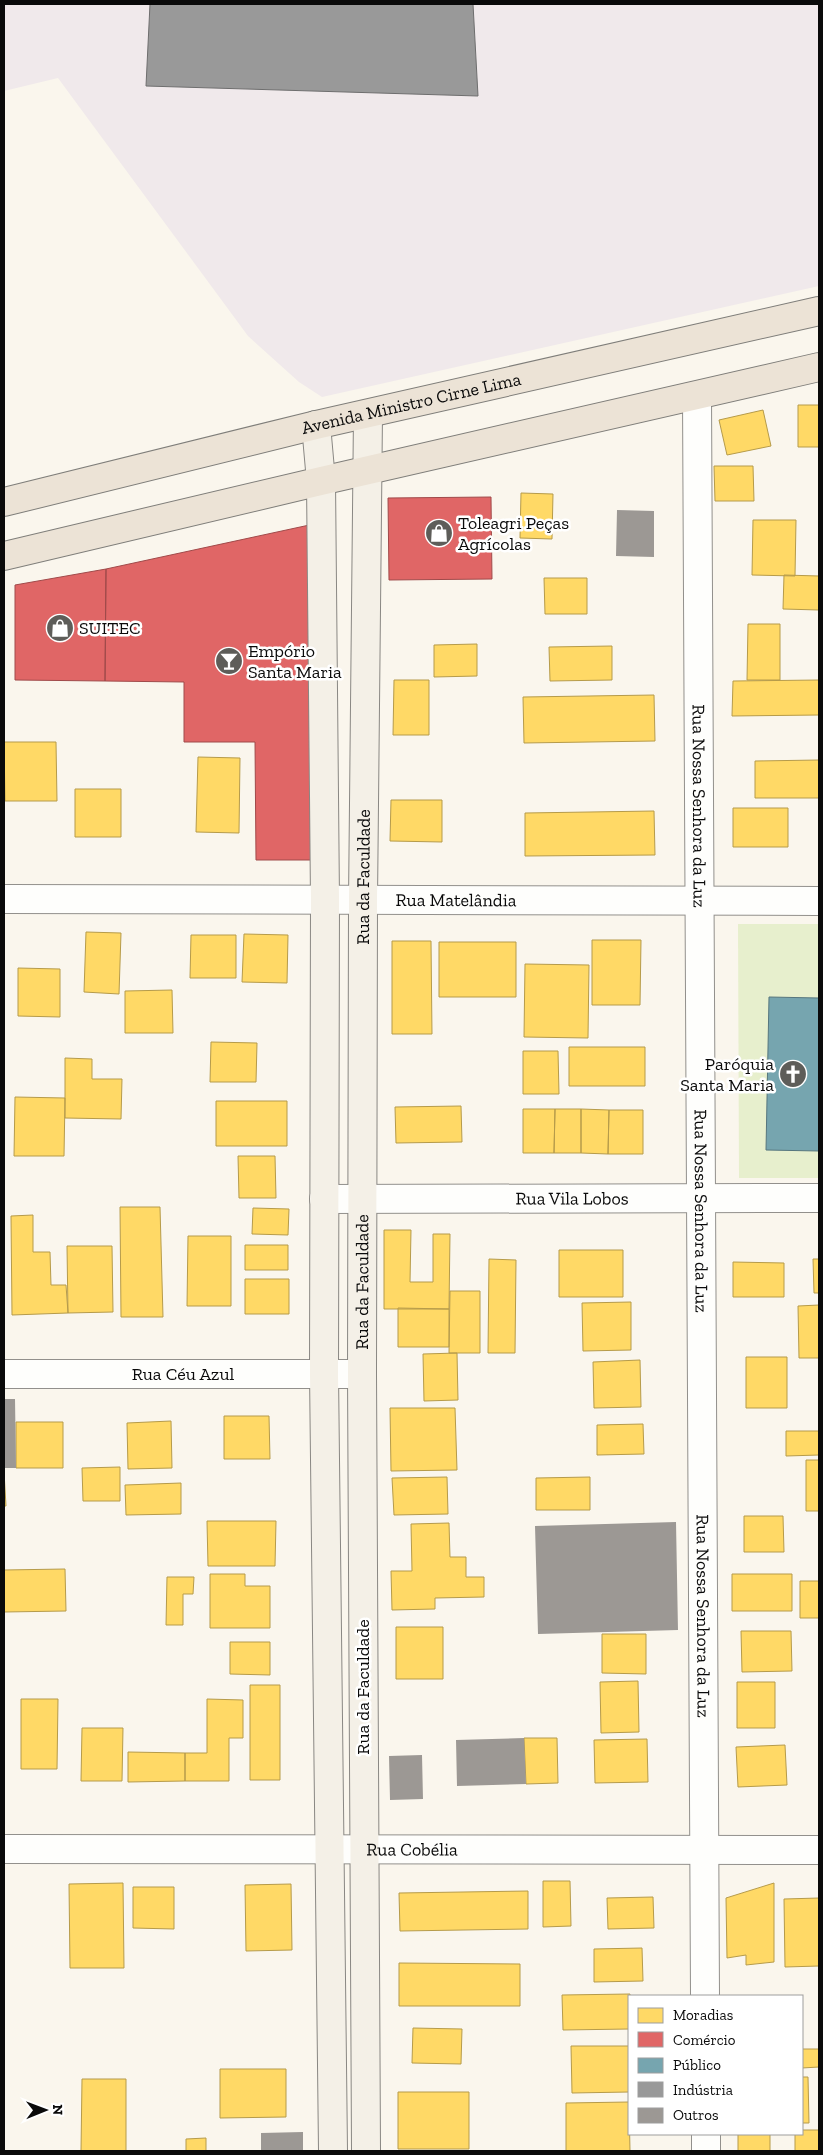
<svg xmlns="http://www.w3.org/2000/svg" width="823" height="2155" viewBox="0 0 823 2155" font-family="'Zilla Slab',serif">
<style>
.industrial{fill:#f0e9eb}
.green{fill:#e7efcd}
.homes{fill:#ffd966;stroke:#b69b4a}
.shops{fill:#e06666;stroke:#a04a4a}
.public{fill:#76a5af;stroke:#56767e}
.industry{fill:#999;stroke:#6e6e6e}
.building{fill:#9c9894}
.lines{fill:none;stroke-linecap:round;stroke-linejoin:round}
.street-casing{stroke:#92908c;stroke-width:30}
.secondary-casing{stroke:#898783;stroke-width:30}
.primary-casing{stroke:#7f7e7a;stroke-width:30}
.street{stroke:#fefefc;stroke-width:28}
.secondary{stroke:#f4f0e7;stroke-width:28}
.primary{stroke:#ece3d6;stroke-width:28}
.labels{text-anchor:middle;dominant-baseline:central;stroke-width:5;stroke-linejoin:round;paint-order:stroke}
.street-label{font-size:18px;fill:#0a0a0a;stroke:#fff}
.poi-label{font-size:18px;fill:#0a0a0a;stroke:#fff;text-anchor:start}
</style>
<rect width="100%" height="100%" fill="#faf6ed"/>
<!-- industrial -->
<path class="industrial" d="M 4,4 L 819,4 L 819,286 L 322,397 L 299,382 L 248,336 L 58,78 L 4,91 Z"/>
<!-- green -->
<path class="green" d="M 738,924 L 819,924 L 819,1178 L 739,1178 Z"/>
<!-- homes -->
<path class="homes" d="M 798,405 L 819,405 L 819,447 L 798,447 Z
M 763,410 L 771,446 L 727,455 L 719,420 Z
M 714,466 L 753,466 L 754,501 L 715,501 Z
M 521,493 L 553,494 L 552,539 L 520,538 Z
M 753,520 L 796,520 L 795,576 L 752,575 Z
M 784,575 L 819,576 L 819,610 L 783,609 Z
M 544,578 L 587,578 L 587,614 L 545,614 Z
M 748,624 L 780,624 L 780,680 L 747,680 Z
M 477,644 L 477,676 L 434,677 L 434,645 Z
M 612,646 L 612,680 L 550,681 L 549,647 Z
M 394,680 L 429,680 L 429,735 L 393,735 Z
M 819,680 L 819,715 L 732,716 L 733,681 Z
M 654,695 L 655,741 L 524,743 L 523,697 Z
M 4,742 L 56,742 L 57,801 L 5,801 Z
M 198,757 L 240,758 L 239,833 L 196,832 Z
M 819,760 L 819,798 L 755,798 L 755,761 Z
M 75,789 L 121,789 L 121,837 L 75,837 Z
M 391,800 L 442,800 L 442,842 L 390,841 Z
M 733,808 L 788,808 L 788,847 L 733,847 Z
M 654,811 L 655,855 L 525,856 L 525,813 Z
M 86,932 L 121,933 L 119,994 L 84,992 Z
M 244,934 L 288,935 L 287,983 L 242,982 Z
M 191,935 L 236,935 L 236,978 L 190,978 Z
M 592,940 L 641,940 L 640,1005 L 592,1005 Z
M 392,941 L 431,941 L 432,1034 L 392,1034 Z
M 439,942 L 516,942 L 516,997 L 439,997 Z
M 525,964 L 589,965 L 588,1038 L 524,1037 Z
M 18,968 L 60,969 L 60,1017 L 18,1016 Z
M 172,990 L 173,1033 L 125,1033 L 125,991 Z
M 211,1042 L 257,1043 L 256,1082 L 210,1082 Z
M 569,1047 L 645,1047 L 645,1086 L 569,1086 Z
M 523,1051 L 558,1051 L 559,1094 L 523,1094 Z
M 65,1058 L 92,1059 L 92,1079 L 122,1079 L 121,1119 L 65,1118 Z
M 15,1097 L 65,1098 L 64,1156 L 14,1156 Z
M 216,1101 L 287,1101 L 287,1146 L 216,1146 Z
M 461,1106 L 462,1142 L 396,1143 L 395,1107 Z
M 523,1109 L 555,1109 L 554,1153 L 523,1153 Z
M 555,1109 L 581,1109 L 581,1153 L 554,1153 Z
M 581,1109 L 609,1110 L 608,1154 L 581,1153 Z
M 609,1110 L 643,1110 L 643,1154 L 608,1154 Z
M 238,1156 L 275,1156 L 276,1198 L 239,1198 Z
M 120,1207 L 160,1207 L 163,1317 L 121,1317 Z
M 253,1208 L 289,1209 L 288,1235 L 252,1234 Z
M 33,1215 L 33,1252 L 50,1252 L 51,1285 L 66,1285 L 68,1313 L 12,1315 L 11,1216 Z
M 384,1230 L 411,1230 L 410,1282 L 433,1282 L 433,1234 L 450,1234 L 449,1309 L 384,1309 Z
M 188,1236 L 231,1236 L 231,1306 L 187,1306 Z
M 245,1245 L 288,1245 L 288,1270 L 245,1270 Z
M 67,1246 L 112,1246 L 113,1312 L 68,1313 Z
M 559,1250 L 623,1250 L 623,1297 L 559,1297 Z
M 489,1259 L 516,1260 L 515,1353 L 488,1353 Z
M 813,1259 L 819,1259 L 819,1293 L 814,1293 Z
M 733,1262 L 784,1263 L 784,1297 L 733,1297 Z
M 245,1279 L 289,1279 L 289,1314 L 245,1314 Z
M 450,1291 L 480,1291 L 480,1353 L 449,1353 Z
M 631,1302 L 631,1350 L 583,1351 L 582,1303 Z
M 819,1305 L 819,1358 L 799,1358 L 798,1306 Z
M 398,1308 L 449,1309 L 449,1347 L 398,1347 Z
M 457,1353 L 458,1400 L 424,1401 L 423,1354 Z
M 746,1357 L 787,1357 L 787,1408 L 746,1408 Z
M 640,1360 L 641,1407 L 594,1408 L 593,1362 Z
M 390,1408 L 455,1408 L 457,1470 L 391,1471 Z
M 224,1416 L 269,1416 L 270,1459 L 224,1459 Z
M 171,1421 L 172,1468 L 128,1469 L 127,1423 Z
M 16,1422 L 63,1422 L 63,1468 L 16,1468 Z
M 643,1424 L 644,1454 L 597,1455 L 597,1425 Z
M 786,1431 L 819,1431 L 819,1455 L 786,1456 Z
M 806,1460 L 819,1460 L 819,1511 L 806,1511 Z
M 120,1467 L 120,1501 L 83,1501 L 82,1468 Z
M 4,1472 L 6,1506 L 4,1506 Z
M 447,1477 L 448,1514 L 394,1515 L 392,1478 Z
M 590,1477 L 590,1510 L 536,1510 L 536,1478 Z
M 181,1483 L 181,1514 L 126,1515 L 125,1485 Z
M 744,1516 L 783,1516 L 784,1552 L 744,1552 Z
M 207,1521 L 276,1521 L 275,1566 L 208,1566 Z
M 449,1523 L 450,1557 L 466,1557 L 466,1577 L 484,1577 L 484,1597 L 435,1598 L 435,1609 L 392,1610 L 391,1571 L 412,1571 L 411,1524 Z
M 65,1569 L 66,1611 L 4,1612 L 4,1570 Z
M 210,1574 L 245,1574 L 245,1586 L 270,1586 L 270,1628 L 210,1628 Z
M 732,1574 L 792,1574 L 792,1611 L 732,1611 Z
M 167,1577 L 194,1577 L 193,1594 L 183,1594 L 183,1625 L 166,1625 Z
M 800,1581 L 819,1581 L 819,1618 L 800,1618 Z
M 396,1627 L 443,1627 L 443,1679 L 396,1679 Z
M 741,1631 L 791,1631 L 792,1671 L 742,1672 Z
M 602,1634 L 646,1634 L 646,1674 L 602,1673 Z
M 230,1642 L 270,1642 L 270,1675 L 230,1674 Z
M 638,1681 L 639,1732 L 601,1733 L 600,1682 Z
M 737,1682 L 775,1682 L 775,1728 L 737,1728 Z
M 250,1685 L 280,1685 L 280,1780 L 250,1780 Z
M 21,1699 L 58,1699 L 57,1769 L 21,1769 Z
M 207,1699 L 243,1700 L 243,1738 L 229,1738 L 229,1781 L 185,1781 L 185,1753 L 207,1753 Z
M 82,1728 L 123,1728 L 122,1781 L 81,1781 Z
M 524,1738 L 557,1738 L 558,1783 L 526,1784 Z
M 647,1739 L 648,1782 L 595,1783 L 594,1740 Z
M 785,1745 L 787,1785 L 738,1787 L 736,1747 Z
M 128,1752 L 185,1753 L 185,1781 L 128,1782 Z
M 543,1881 L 570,1881 L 571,1926 L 543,1927 Z
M 123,1883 L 124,1968 L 70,1968 L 69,1884 Z
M 774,1883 L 774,1962 L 746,1965 L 746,1955 L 727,1958 L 726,1898 Z
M 291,1884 L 292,1950 L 246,1951 L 245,1885 Z
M 133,1887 L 174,1887 L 174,1929 L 133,1928 Z
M 528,1891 L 528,1929 L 400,1931 L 399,1893 Z
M 653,1897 L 654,1928 L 608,1929 L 607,1898 Z
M 819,1898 L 819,1966 L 785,1967 L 784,1899 Z
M 642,1948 L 643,1981 L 594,1982 L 594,1949 Z
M 399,1963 L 520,1964 L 520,2006 L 399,2006 Z
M 630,1994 L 629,2029 L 563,2030 L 562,1995 Z
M 413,2028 L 462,2029 L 461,2064 L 412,2063 Z
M 571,2046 L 629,2046 L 629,2092 L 572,2093 Z
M 802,2049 L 819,2049 L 819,2067 L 802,2068 Z
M 220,2069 L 286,2069 L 286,2117 L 220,2118 Z
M 802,2077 L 808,2077 L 809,2123 L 802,2123 Z
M 82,2079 L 126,2079 L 126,2151 L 81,2151 Z
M 398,2092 L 469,2092 L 469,2149 L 398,2149 Z
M 629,2102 L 630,2151 L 566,2151 L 566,2103 Z
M 802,2130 L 819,2130 L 819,2151 L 795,2151 L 795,2134 L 802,2134 Z
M 738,2134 L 770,2134 L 770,2151 L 738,2151 Z
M 206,2138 L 206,2151 L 186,2151 L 186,2139 Z"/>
<!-- shops -->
<path class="shops" d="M 491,497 L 492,579 L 389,580 L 388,498 Z
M 314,524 L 315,860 L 256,860 L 255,742 L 184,742 L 184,682 L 105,681 L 106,569 Z
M 106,569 L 105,681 L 15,680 L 15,585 Z"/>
<!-- public -->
<path class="public" d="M 769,997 L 819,998 L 819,1151 L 766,1150 Z"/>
<!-- industry -->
<path class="industry" d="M 150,4 L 473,4 L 478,96 L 146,86 Z"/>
<!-- building -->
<path class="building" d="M 617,510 L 654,511 L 654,557 L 616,556 Z
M 4,1399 L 15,1399 L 16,1468 L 4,1468 Z
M 676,1522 L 678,1630 L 538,1634 L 535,1526 Z
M 524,1738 L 526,1784 L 457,1786 L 456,1740 Z
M 422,1755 L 423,1799 L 390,1800 L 389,1756 Z
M 303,2132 L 303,2151 L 261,2151 L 261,2133 Z"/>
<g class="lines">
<!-- street casing -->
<g class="street-casing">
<g id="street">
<path id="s1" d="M 697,396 L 705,1996"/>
<path id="s2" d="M 4,899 L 819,901"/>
<path id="s3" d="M 324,1199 L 819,1198"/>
<path id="s4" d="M 4,1374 L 362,1374"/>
<path id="s5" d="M 4,1849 L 819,1850"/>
<path d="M 706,2134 L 706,2151"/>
</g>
</g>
<!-- secondary casing -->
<g class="secondary-casing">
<g id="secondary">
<path d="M 316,425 L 321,481 L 325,900 L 324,1373 L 333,2151"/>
<path id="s6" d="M 366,2151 L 362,1374 L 363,901 L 368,414"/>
</g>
</g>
<!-- primary casing -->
<g class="primary-casing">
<g id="primary">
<path id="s7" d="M 4,502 L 316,425 L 819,311"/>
<path d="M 4,556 L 321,481 L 819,367"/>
</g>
</g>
<!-- street -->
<use href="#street" class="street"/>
<!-- secondary -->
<use href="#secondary" class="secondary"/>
<!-- primary -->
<use href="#primary" class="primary"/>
</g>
<!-- icons -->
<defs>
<g id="shop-disc" transform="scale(1.4375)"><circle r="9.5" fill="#5e5d59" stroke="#fff"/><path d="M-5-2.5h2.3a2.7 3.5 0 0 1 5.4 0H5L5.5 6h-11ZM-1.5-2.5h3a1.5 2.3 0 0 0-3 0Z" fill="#fff"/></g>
<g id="bar-disc" transform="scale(1.4375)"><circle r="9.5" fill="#5e5d59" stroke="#fff"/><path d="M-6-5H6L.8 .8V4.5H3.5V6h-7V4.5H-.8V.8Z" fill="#fff"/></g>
<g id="church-disc" transform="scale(1.4375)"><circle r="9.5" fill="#5e5d59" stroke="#fff"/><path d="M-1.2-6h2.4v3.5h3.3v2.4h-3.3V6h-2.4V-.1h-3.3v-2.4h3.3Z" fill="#fff"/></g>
</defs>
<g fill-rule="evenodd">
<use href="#shop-disc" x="439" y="533"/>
<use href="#shop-disc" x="60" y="628"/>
<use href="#bar-disc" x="229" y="661"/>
<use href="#church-disc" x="793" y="1074"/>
</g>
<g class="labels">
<!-- street labels -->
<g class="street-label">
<text stroke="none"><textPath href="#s7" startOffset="419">Avenida Ministro Cirne Lima</textPath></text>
<text stroke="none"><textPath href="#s1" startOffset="410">Rua Nossa Senhora da Luz</textPath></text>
<text stroke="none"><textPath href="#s6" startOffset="1274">Rua da Faculdade</textPath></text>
<text stroke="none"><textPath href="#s2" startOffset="452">Rua Matelândia</textPath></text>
<text stroke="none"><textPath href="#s3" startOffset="248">Rua Vila Lobos</textPath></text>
<text stroke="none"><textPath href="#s1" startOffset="815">Rua Nossa Senhora da Luz</textPath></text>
<text stroke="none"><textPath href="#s6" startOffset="869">Rua da Faculdade</textPath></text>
<text stroke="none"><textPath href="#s4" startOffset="179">Rua Céu Azul</textPath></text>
<text stroke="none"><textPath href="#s1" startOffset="1220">Rua Nossa Senhora da Luz</textPath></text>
<text transform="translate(363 1687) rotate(-90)">Rua da Faculdade</text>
<text stroke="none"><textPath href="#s5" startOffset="408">Rua Cobélia</textPath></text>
</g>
<!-- poi labels -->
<g class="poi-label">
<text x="458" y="523">Toleagri Peças<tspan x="458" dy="21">Agrícolas</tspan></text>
<text x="79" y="628">SUITEC</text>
<text x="248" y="651">Empório<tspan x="248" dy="21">Santa Maria</tspan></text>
<text x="774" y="1064" text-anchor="end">Paróquia<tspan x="774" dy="21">Santa Maria</tspan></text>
</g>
</g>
<!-- border -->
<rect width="823" height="2155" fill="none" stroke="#0a0a0a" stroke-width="10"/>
<!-- legend -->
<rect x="628" y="1995" width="175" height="140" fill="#ffffff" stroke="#9d9d9d"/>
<rect x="638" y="2008" width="25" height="15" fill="#ffd966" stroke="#9d9d9d"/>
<text x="673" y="2020" font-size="15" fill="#0a0a0a">Moradias</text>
<rect x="638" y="2032" width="25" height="15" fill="#e06666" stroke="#9d9d9d"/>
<text x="673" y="2045" font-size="15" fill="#0a0a0a">Comércio</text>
<rect x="638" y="2058" width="25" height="15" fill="#76a5af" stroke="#9d9d9d"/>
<text x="673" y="2070" font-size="15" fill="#0a0a0a">Público</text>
<rect x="638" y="2082" width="25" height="15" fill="#999999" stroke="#9d9d9d"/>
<text x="673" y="2095" font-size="15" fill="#0a0a0a">Indústria</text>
<rect x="638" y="2108" width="25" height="15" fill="#9c9894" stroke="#9d9d9d"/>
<text x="673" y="2120" font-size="15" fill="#0a0a0a">Outros</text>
<!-- north arrow -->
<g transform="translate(45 2110) rotate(89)" stroke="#ffffff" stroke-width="4" paint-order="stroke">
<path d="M0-4L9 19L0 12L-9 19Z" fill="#0a0a0a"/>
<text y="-8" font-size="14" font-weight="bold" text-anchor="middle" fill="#0a0a0a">N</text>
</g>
</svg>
